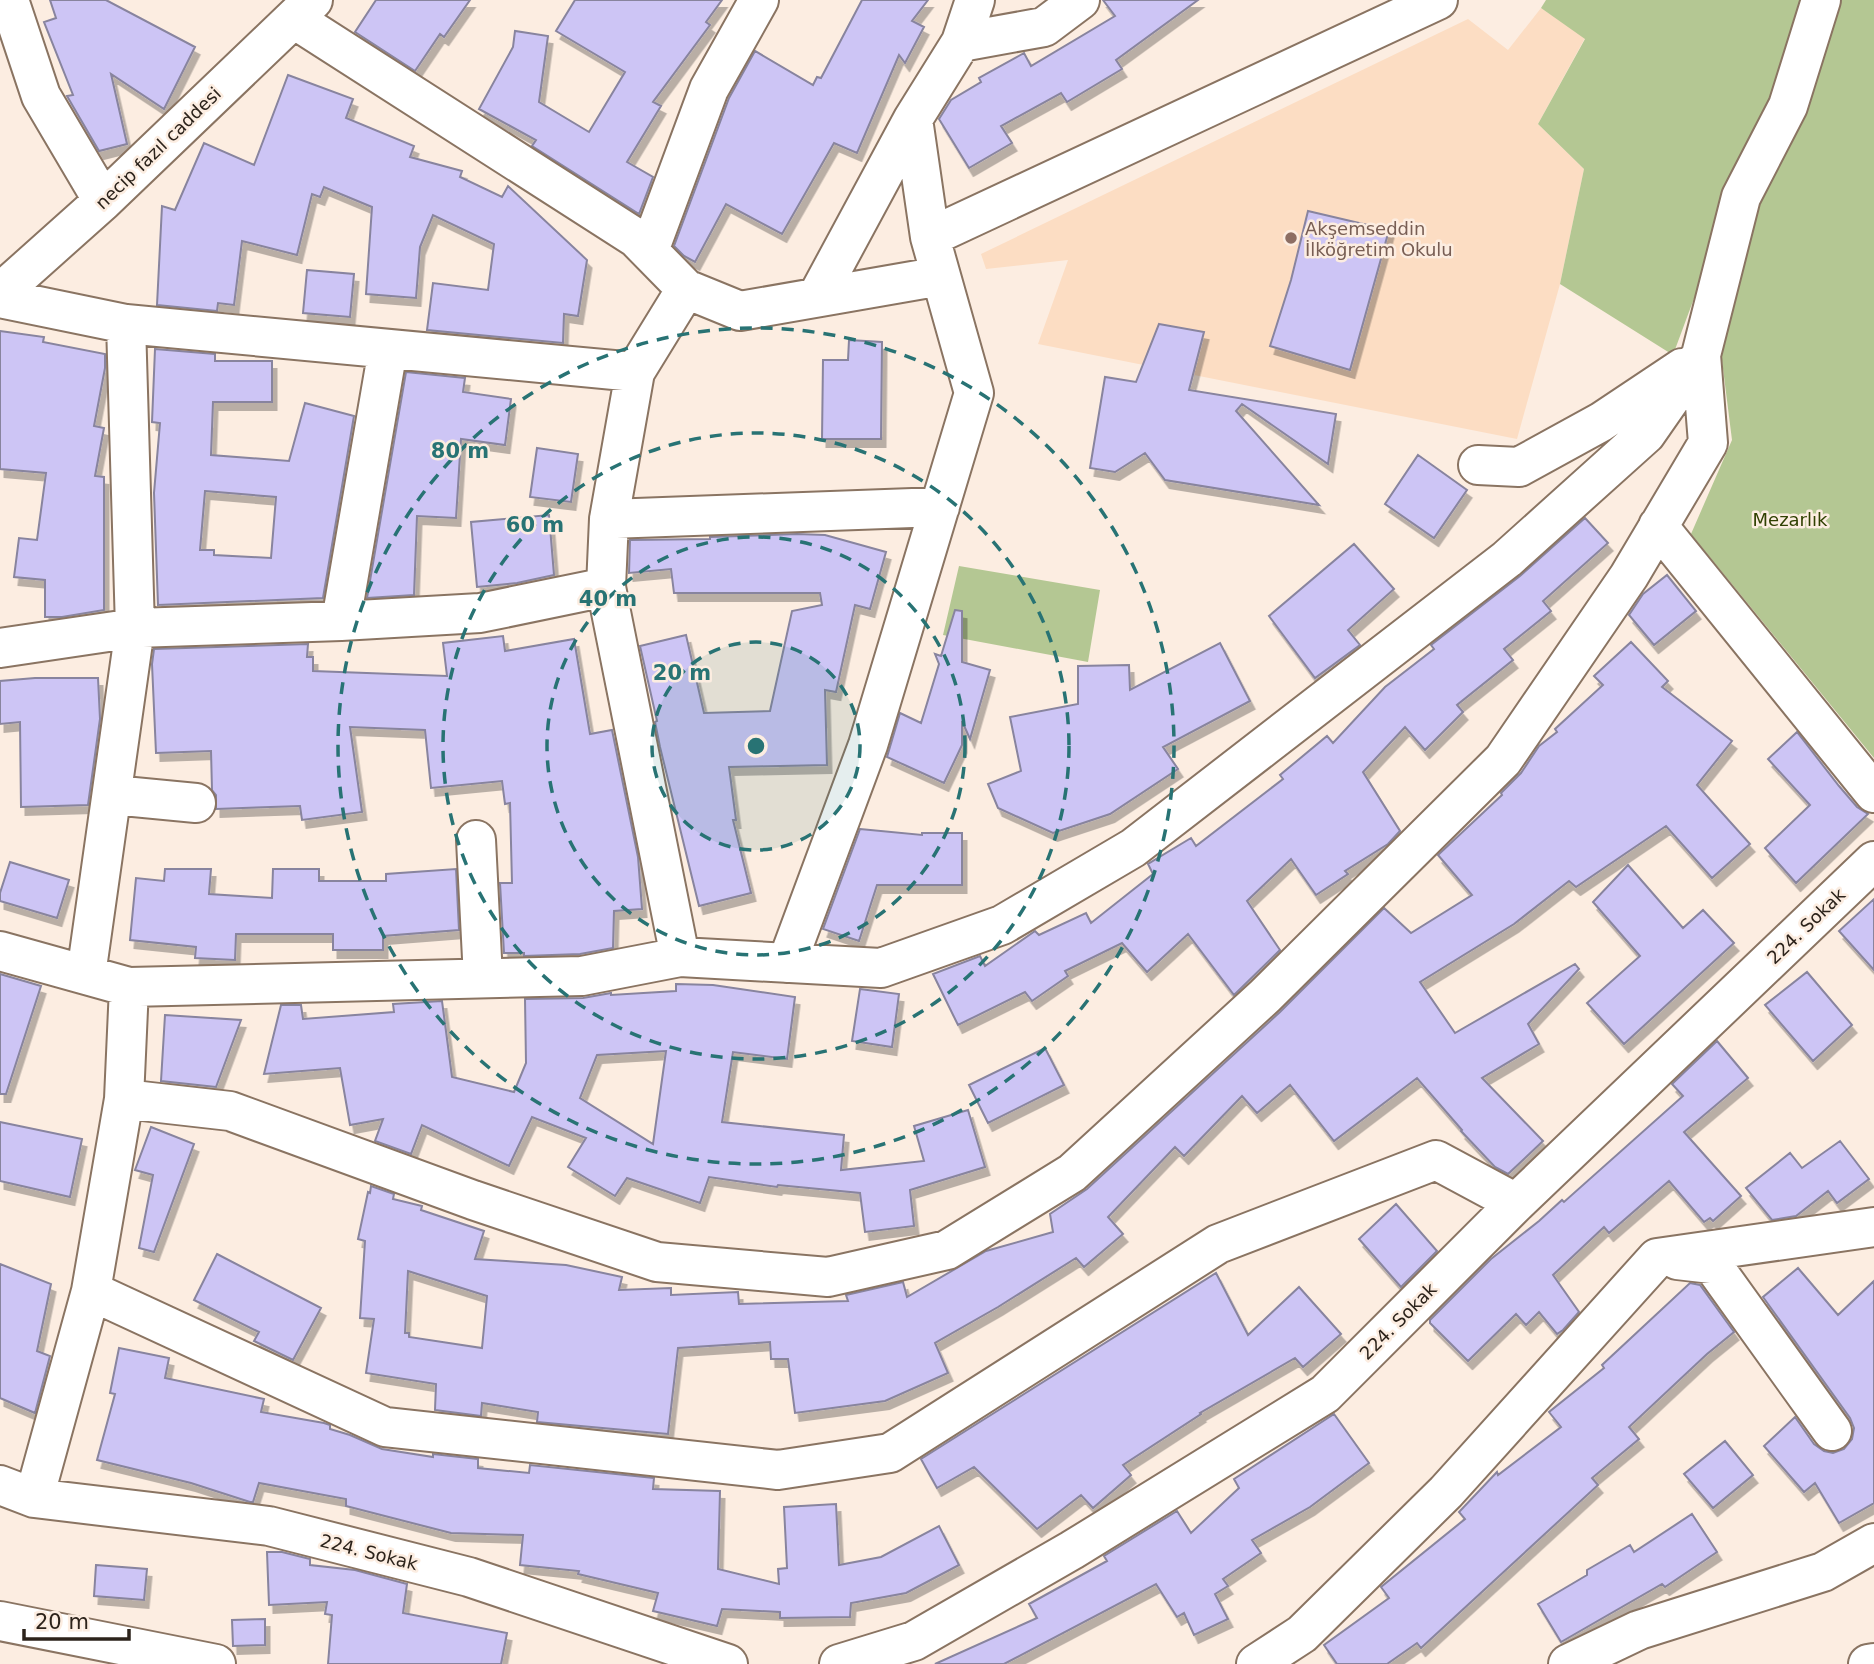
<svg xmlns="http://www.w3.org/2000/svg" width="1874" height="1664" viewBox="0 0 1874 1664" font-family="'DejaVu Sans',sans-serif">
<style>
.built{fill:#fcddc3}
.green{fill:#b4c793}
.building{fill:#cdc5f5;stroke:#88849e;stroke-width:2;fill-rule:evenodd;filter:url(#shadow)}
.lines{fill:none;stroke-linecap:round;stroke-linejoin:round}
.minor-casing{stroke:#8a7462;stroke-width:42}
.minor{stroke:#fff;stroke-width:38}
.ring{fill:none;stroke:#287374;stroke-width:3.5;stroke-dasharray:12 9}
.education-dot{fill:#8d6e63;stroke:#fcede1;stroke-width:2.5}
.labels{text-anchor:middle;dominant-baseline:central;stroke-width:5;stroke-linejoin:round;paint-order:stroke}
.street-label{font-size:18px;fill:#2c231b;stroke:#fcede1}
.education-label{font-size:18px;fill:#785e54;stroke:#fcede1;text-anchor:start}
.park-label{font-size:18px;fill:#304102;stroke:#fcede1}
.centre{fill:#287374;stroke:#fcede1;stroke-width:3.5}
.ring-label{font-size:21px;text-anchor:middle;font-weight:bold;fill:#287374;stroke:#fcede1;stroke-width:5;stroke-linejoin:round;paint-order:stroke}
</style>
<defs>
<filter id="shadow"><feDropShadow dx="4.5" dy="8" stdDeviation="0" flood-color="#0004"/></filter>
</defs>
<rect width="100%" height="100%" fill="#fcede1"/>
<!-- built -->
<path class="built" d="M 1541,8 L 1585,38 L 1538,124 L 1584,169 L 1560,284 L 1517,439 L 1038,344 L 1068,260 L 986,269 L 981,254 L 1468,19 L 1508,50 Z"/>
<!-- green -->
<path class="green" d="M 1546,0 L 1808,0 L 1783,78 L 1732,196 L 1673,355 L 1560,284 L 1584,169 L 1538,124 L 1585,39 L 1541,8 Z
M 1833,0 L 1874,0 L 1874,758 L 1691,534 L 1732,440 L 1718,329 L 1755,197 Z
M 959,566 L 1100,590 L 1088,662 L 943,635 Z"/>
<!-- building -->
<path class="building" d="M 50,0 L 106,0 L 195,47 L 164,109 L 111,74 L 127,144 L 99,151 L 67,96 L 73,95 L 44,22 L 56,18 Z
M 376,0 L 470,0 L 444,37 L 440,34 L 415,71 L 355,32 Z
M 575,0 L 722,0 L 706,22 L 710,25 L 653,102 L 661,106 L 627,162 L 653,177 L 639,214 L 532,146 L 536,140 L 479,109 L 513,47 L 515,31 L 548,36 L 539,102 L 589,132 L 625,72 L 556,31 Z
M 862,0 L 928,0 L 912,21 L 924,27 L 905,63 L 899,55 L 857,153 L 834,143 L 782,234 L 726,204 L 695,262 L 684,256 L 674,246 L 729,98 L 755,51 L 813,85 L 817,77 L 821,78 Z
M 1103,0 L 1198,0 L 1116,60 L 1122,69 L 1067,102 L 1061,93 L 1001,126 L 1012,143 L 969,168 L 939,119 L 951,100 L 981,82 L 979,78 L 1024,53 L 1031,66 L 1115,16 Z
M 288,75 L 353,99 L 346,118 L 414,146 L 410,157 L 462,171 L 460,177 L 502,197 L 508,186 L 587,260 L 578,316 L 564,314 L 563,343 L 427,330 L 433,283 L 488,290 L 494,244 L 433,215 L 420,247 L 416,298 L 366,294 L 372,207 L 324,187 L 320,197 L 312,194 L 297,255 L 242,241 L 234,305 L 218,303 L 217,311 L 157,305 L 162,206 L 175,210 L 204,143 L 254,165 Z
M 1308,211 L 1389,230 L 1350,370 L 1270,346 L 1291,280 Z
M 307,270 L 354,274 L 350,317 L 303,313 Z
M 1159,324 L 1204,332 L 1189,390 L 1336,414 L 1328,464 L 1242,404 L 1236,411 L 1319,505 L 1165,480 L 1145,453 L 1115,472 L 1090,468 L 1105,377 L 1136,382 Z
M 0,331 L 44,337 L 43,342 L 105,354 L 105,368 L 94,426 L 104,428 L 95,476 L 104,477 L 104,610 L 62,617 L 45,617 L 45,580 L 14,577 L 19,538 L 37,540 L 46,473 L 0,469 Z
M 849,340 L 882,342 L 881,439 L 822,439 L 823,360 L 848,360 Z
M 155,349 L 215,354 L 215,361 L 272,361 L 272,402 L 213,402 L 211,455 L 289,461 L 305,403 L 354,416 L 323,598 L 158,605 L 154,493 L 160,423 L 152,422 ZM 205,491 L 276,497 L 271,558 L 214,555 L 214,550 L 200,550 Z
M 406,372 L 465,378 L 463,392 L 511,399 L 505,445 L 461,439 L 456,518 L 417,516 L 414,595 L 367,598 Z
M 537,448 L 578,454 L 571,502 L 530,497 Z
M 1418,455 L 1467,490 L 1434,538 L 1385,504 Z
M 549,515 L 554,575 L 517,583 L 477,587 L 471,522 Z
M 1585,518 L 1608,543 L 1543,601 L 1551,611 L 1504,649 L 1513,660 L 1457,705 L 1463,712 L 1425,750 L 1405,727 L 1363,772 L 1400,831 L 1388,844 L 1345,871 L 1348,874 L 1316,895 L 1291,859 L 1247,901 L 1280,950 L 1234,995 L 1188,934 L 1147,972 L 1122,943 L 1065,971 L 1068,976 L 1032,1001 L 1025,992 L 958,1025 L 933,974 L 980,956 L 985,966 L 1035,931 L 1039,935 L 1086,913 L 1091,923 L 1153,874 L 1148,864 L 1191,838 L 1196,846 L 1283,779 L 1280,775 L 1327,736 L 1333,743 L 1385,687 L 1434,649 L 1431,645 L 1520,576 Z
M 797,534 L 825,535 L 886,552 L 870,609 L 855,605 L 836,692 L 825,690 L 827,765 L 729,767 L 736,820 L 733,820 L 751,893 L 699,906 L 660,747 L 655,722 L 657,721 L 640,646 L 686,635 L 704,713 L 770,711 L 792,611 L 822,605 L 820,593 L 674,593 L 671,569 L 629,573 L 630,540 L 710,539 L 710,537 Z
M 1354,544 L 1394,589 L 1348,630 L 1360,645 L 1315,678 L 1269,616 Z
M 1667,575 L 1696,611 L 1654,645 L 1629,615 L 1643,594 Z
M 955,610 L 962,611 L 962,662 L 990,670 L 970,739 L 962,721 L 962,745 L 944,783 L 887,757 L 900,713 L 921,723 L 939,664 L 935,654 L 941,656 Z
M 503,636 L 505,651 L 574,639 L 590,734 L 612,730 L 638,857 L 642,909 L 614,911 L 613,948 L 580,954 L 524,956 L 524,953 L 504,953 L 500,883 L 512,883 L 510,803 L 505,804 L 502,781 L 431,788 L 425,730 L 350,727 L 362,812 L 302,820 L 300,806 L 216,809 L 216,795 L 212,790 L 211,751 L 156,753 L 152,664 L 154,649 L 308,644 L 307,657 L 313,657 L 313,671 L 447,676 L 443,643 Z
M 1631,642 L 1668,681 L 1662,687 L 1732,741 L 1697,785 L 1750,844 L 1712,878 L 1666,826 L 1576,887 L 1569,881 L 1514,924 L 1420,982 L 1455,1033 L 1575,964 L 1579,969 L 1528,1024 L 1539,1044 L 1482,1078 L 1543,1141 L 1508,1174 L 1495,1167 L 1461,1131 L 1462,1130 L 1417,1078 L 1334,1141 L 1290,1085 L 1257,1113 L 1242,1096 L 1184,1156 L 1175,1147 L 1108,1217 L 1123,1234 L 1084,1267 L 1076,1258 L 998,1307 L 935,1343 L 948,1373 L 885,1401 L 795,1413 L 788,1359 L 771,1359 L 770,1342 L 678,1348 L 668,1434 L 537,1422 L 538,1412 L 482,1403 L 481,1416 L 435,1410 L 436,1384 L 366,1373 L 374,1319 L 360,1318 L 365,1241 L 358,1239 L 368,1192 L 370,1193 L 371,1186 L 394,1194 L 393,1199 L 422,1206 L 421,1210 L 484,1231 L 475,1259 L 566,1265 L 622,1277 L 619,1290 L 671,1288 L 671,1295 L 738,1292 L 739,1304 L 848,1301 L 846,1295 L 903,1282 L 907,1297 L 986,1251 L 1053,1232 L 1050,1214 L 1087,1189 L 1280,1012 L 1384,908 L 1411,933 L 1472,895 L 1438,855 L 1502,795 L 1501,793 L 1521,773 L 1539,746 L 1557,732 L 1555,729 L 1603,685 L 1594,676 ZM 408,1271 L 487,1296 L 482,1348 L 409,1337 L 409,1333 L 405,1333 Z
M 1220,643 L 1250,701 L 1163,747 L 1178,769 L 1110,814 L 1053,833 L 998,808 L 988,784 L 1021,771 L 1010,717 L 1078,704 L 1078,666 L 1129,665 L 1130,690 Z
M 35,678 L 98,678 L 100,719 L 88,805 L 21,807 L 20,722 L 0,724 L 0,681 Z
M 1797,732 L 1839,786 L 1857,807 L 1868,814 L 1796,883 L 1765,848 L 1810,805 L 1768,759 Z
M 860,829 L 922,835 L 922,833 L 962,833 L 962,885 L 877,885 L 859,941 L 823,929 Z
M 10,862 L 69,880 L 57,918 L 0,901 L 0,893 Z
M 1628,865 L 1683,928 L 1703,910 L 1734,943 L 1624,1044 L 1587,1003 L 1640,956 L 1593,902 Z
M 165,869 L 211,869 L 209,894 L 272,898 L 273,869 L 319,869 L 319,881 L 386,881 L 386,874 L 456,869 L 459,930 L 383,936 L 383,950 L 333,950 L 333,934 L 236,934 L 235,960 L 195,958 L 196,947 L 130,940 L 136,878 L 164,881 Z
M 1874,899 L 1874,970 L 1839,931 Z
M 1807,972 L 1852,1025 L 1813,1061 L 1765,1005 Z
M 0,974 L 41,986 L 6,1094 L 0,1094 Z
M 676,984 L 713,985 L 795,997 L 787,1059 L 733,1052 L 722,1122 L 844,1135 L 841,1170 L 924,1161 L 914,1126 L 968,1110 L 985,1167 L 910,1190 L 914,1226 L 865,1232 L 860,1193 L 778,1185 L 777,1187 L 709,1177 L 700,1203 L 627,1178 L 615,1196 L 568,1167 L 586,1138 L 532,1117 L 509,1166 L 422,1125 L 411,1154 L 375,1141 L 383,1119 L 350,1125 L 340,1068 L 264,1074 L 281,1005 L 301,1005 L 303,1019 L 394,1012 L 393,1004 L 442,1001 L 452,1077 L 514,1092 L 526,1063 L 525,999 L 583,998 L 611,993 L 611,995 L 676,991 ZM 666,1051 L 653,1144 L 580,1098 L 597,1055 Z
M 860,989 L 899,994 L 892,1047 L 852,1041 Z
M 165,1015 L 241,1020 L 216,1087 L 161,1081 Z
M 1717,1041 L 1748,1078 L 1684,1132 L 1741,1196 L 1713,1221 L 1710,1218 L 1704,1222 L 1669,1181 L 1609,1233 L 1604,1227 L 1553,1275 L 1579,1312 L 1563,1330 L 1557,1334 L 1539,1312 L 1526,1325 L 1516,1314 L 1468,1361 L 1430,1323 L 1430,1320 L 1491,1259 L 1539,1221 L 1562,1200 L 1564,1202 L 1683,1096 L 1672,1084 Z
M 1045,1048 L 1064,1085 L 988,1123 L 969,1085 Z
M 0,1122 L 82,1139 L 70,1197 L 0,1181 Z
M 151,1127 L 194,1144 L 154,1252 L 139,1248 L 153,1175 L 135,1170 Z
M 1840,1141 L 1869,1179 L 1837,1203 L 1828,1191 L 1796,1216 L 1772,1220 L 1746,1188 L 1790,1153 L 1802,1168 Z
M 1396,1204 L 1437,1251 L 1401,1287 L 1359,1239 Z
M 217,1254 L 321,1308 L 293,1360 L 254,1341 L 259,1332 L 194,1300 Z
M 0,1264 L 51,1284 L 37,1351 L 50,1356 L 35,1413 L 0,1398 Z
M 1798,1268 L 1838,1315 L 1874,1281 L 1874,1503 L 1839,1523 L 1815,1483 L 1804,1492 L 1764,1446 L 1795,1417 L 1814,1444 L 1824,1451 L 1833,1453 L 1844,1449 L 1852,1439 L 1854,1428 L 1850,1418 L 1763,1297 Z
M 1216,1273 L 1248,1335 L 1299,1287 L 1341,1334 L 1303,1367 L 1295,1358 L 1200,1413 L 1201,1414 L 1123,1465 L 1131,1475 L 1093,1508 L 1081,1495 L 1037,1529 L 974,1467 L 937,1488 L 921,1459 Z
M 1690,1283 L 1700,1285 L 1734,1332 L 1707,1354 L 1629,1427 L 1639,1439 L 1592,1478 L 1598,1485 L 1421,1648 L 1417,1643 L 1387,1664 L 1337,1664 L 1324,1645 L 1389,1598 L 1381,1587 L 1465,1519 L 1459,1512 L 1497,1472 L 1498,1475 L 1561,1427 L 1549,1412 L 1604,1368 L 1602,1365 Z
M 119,1348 L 169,1358 L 165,1378 L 264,1399 L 261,1412 L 324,1423 L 330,1425 L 330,1429 L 350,1435 L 382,1449 L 433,1457 L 433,1454 L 478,1459 L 478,1468 L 529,1473 L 530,1465 L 654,1478 L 653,1489 L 720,1491 L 718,1569 L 779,1584 L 778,1569 L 787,1568 L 784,1507 L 836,1504 L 839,1565 L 881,1557 L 939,1526 L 959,1565 L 906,1593 L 851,1603 L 850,1617 L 780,1618 L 780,1612 L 722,1609 L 717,1626 L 653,1611 L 658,1593 L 578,1574 L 579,1571 L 520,1565 L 523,1535 L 451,1533 L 346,1506 L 346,1499 L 259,1483 L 253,1502 L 250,1502 L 191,1483 L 97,1460 L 115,1394 L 110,1393 Z
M 1334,1414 L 1369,1463 L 1310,1507 L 1252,1540 L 1261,1553 L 1223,1579 L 1228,1586 L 1215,1594 L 1228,1619 L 1194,1635 L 1184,1613 L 1177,1617 L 1156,1584 L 1004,1664 L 935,1664 L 1037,1618 L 1029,1604 L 1107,1561 L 1104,1556 L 1177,1511 L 1191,1533 L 1239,1488 L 1234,1479 Z
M 1725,1441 L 1753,1475 L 1713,1508 L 1684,1474 Z
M 1692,1514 L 1717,1552 L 1665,1587 L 1662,1584 L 1561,1642 L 1538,1604 L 1587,1575 L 1587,1570 L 1630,1545 L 1634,1552 Z
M 267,1552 L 282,1552 L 310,1559 L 310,1565 L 355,1570 L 407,1584 L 403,1613 L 507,1633 L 501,1664 L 328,1664 L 332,1615 L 325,1614 L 327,1602 L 269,1605 Z
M 96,1565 L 147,1569 L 144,1600 L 94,1596 Z
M 265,1619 L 265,1645 L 233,1646 L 232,1620 Z"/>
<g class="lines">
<!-- minor casing -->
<g class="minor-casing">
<path id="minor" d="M 9,0 L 41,96 L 103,201
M 294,19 L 636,238 L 686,289 L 740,311 L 941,276
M 961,42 L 1044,27 L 1080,0
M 930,237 L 1438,0
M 649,251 L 709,89 L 759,0
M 0,293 L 103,201 L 313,0
M 817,297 L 913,119
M 0,298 L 126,324 L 635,372
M 1478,465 L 1519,467 L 1601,422 L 1682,368
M 609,519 L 940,507
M 1658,526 L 1874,793
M 341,621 L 388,349
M 0,648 L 135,628 L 341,621 L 480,613 L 606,587
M 113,795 L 196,803
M 476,840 L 483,978
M 0,951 L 129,987 L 582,976 L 680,957 L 881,968 L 1002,925 L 1133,848 L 1507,559 L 1646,434 L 1701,355
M 680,957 L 606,587 L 609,519 L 635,372 L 686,289
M 787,963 L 868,745 L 974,393 L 930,237 L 913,119 L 961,42 L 975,0
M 86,975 L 135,628 L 126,324
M 124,1099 L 230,1111 L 473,1200 L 657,1262 L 828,1277 L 947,1250 L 1072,1173 L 1265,996 L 1503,760 L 1629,576 L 1708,443 L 1701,355 L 1741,197 L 1788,106 L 1821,0
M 1677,1260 L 1712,1264 L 1832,1431
M 91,1291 L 385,1427 L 778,1470 L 890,1453 L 1218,1244 L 1436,1160 L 1516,1203
M 0,1485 L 34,1498 L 269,1526 L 469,1577 L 728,1664
M 34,1498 L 91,1291 L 124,1099 L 129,987
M 0,1621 L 216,1664
M 839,1664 L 914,1641 L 1072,1550 L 1325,1394 L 1516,1203 L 1874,861
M 1256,1664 L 1302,1634 L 1446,1492 L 1657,1258 L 1874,1227
M 1568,1664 L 1639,1630 L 1823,1572 L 1874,1543
M 1868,1664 L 1874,1663"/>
</g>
<!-- minor -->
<use href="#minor" class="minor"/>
</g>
<!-- distance rings -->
<circle cx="756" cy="746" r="104" fill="#287374" fill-opacity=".12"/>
<g class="ring">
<circle cx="756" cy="746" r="104"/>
<circle cx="756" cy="746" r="209"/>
<circle cx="756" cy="746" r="313"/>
<circle cx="756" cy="746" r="418"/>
</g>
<!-- markers -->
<circle class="education-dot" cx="1291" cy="238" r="7"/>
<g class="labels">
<!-- street labels -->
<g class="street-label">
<text transform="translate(158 148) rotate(-44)">necip fazıl caddesi</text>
<text transform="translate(1806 926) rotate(-44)">224. Sokak</text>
<text transform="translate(1398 1321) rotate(-45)">224. Sokak</text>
<text transform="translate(369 1552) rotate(14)">224. Sokak</text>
</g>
<!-- education labels -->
<g class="education-label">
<text x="1305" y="228">Akşemseddin<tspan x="1305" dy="21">İlköğretim Okulu</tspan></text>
</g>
<!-- park labels -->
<g class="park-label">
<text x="1790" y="519">Mezarlık</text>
</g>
</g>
<circle cx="756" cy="746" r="10" class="centre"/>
<g class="ring-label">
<text x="460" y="458">80 m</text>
<text x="535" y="532">60 m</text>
<text x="608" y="606">40 m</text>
<text x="682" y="680">20 m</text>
</g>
<!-- scale -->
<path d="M24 1629v10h105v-10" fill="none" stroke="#2c231b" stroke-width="3.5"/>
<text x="35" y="1629" font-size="21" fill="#2c231b" stroke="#fcede1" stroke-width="5" paint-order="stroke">20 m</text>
</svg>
